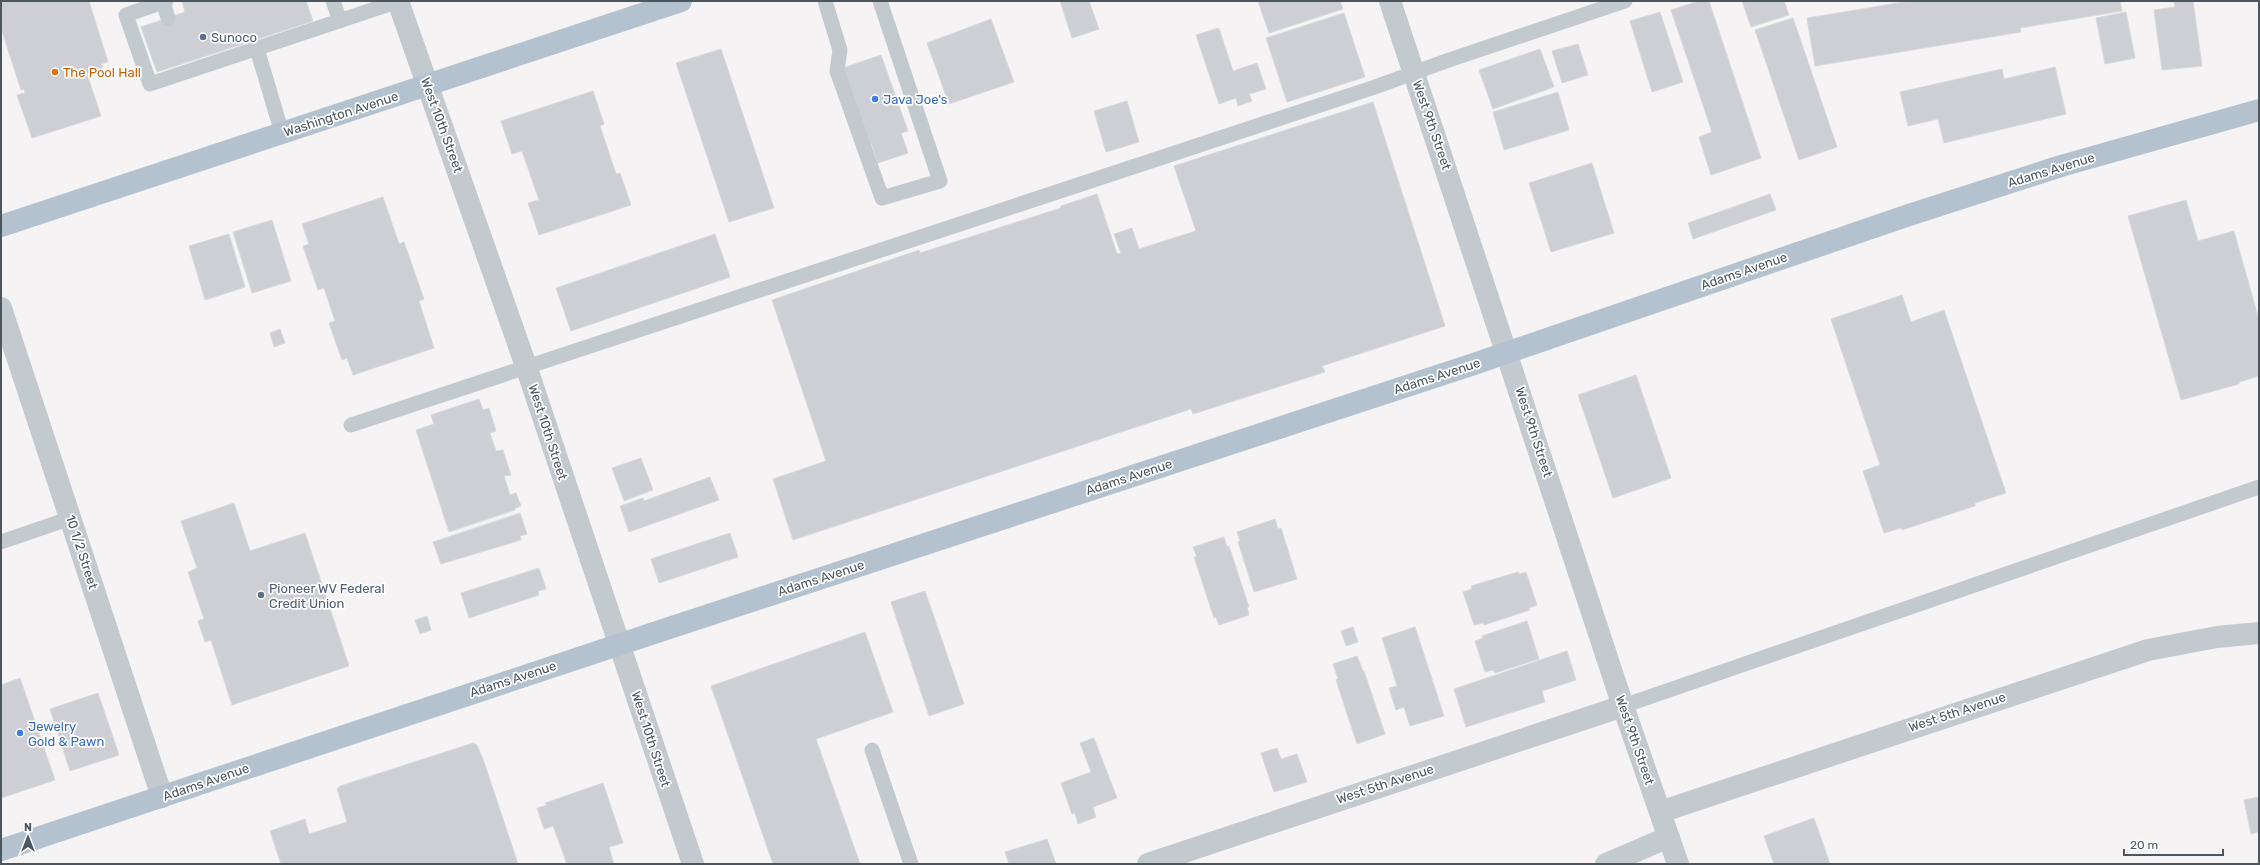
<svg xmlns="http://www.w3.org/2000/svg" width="2260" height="865" viewBox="0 0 2260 865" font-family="Rubik,sans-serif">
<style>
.building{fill:#cdcfd4;stroke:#d7d9dd}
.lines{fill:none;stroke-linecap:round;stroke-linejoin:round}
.service{stroke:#c2cad0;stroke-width:15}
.minor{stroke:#c2cad0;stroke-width:22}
.primary{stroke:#b4c2cf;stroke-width:22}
.service-dot{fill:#5c6f8a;stroke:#fff;stroke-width:1.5}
.food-dot{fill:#e8710a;stroke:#fff;stroke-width:1.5}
.shop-dot{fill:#3f7fe0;stroke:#fff;stroke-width:1.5}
.labels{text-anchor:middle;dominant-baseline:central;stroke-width:3.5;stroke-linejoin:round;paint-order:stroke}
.service-label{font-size:13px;fill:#4e5e75;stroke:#fff;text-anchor:start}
.food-label{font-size:13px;fill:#c56008;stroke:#fff;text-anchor:start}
.shop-label{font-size:13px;fill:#366cbe;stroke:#fff;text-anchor:start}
.street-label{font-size:13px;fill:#4b565f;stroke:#fff}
</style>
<rect width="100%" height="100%" fill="#f5f3f3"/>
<!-- building -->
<path class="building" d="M 1,1 L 89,1 L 108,62 L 101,64 L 103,69 L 87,74 L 101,116 L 32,138 L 17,95 L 25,93 L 24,89 L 21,90 L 1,28 Z
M 182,1 L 306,1 L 313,21 L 157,72 L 141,27 L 185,12 Z
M 1060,1 L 1089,1 L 1099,29 L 1072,38 Z
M 1258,1 L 1340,1 L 1343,9 L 1269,33 Z
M 1699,1 L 1709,1 L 1761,158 L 1711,175 L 1699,137 L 1712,132 L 1671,10 Z
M 1742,1 L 1784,1 L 1789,15 L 1751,27 Z
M 1910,1 L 2120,1 L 2122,11 L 2020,28 L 2021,32 L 1815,66 L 1807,18 Z
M 2174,1 L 2193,1 L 2202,66 L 2162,70 L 2154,10 L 2175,7 Z
M 1660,12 L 1683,82 L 1652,92 L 1630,21 Z
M 2126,12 L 2135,58 L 2105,64 L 2096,18 Z
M 1344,13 L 1365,77 L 1287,102 L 1266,38 Z
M 1793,18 L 1837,147 L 1799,160 L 1755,30 Z
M 991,19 L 1014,82 L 949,104 L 927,43 Z
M 1219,28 L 1233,71 L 1257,63 L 1266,89 L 1249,94 L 1252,101 L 1238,106 L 1236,98 L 1219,104 L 1196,35 Z
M 1578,44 L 1588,75 L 1562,83 L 1552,51 Z
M 721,49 L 774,208 L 729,222 L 676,63 Z
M 1540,49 L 1554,87 L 1493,109 L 1479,70 Z
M 881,55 L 908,131 L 901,133 L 908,153 L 878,163 L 871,143 L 869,144 L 843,68 Z
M 2055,67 L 2066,114 L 1944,143 L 1938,119 L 1908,126 L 1900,92 L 2002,69 L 2004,79 Z
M 593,91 L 604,124 L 600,126 L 616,174 L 620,173 L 631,205 L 539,235 L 528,203 L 539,200 L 522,151 L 512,154 L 501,121 Z
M 1558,92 L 1569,130 L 1504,150 L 1493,112 Z
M 1127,101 L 1139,142 L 1106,152 L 1094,111 Z
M 1373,102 L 1445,326 L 1322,366 L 1325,372 L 1193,414 L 1191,409 L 793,540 L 773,479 L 826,461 L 772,300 L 919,250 L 920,253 L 1061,208 L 1061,206 L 1097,194 L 1117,254 L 1121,253 L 1114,234 L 1132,228 L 1139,249 L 1196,231 L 1174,166 Z
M 1592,163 L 1614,233 L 1551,252 L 1529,183 Z
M 1770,194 L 1776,210 L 1693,239 L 1688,223 Z
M 383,197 L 399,244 L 404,242 L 424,299 L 419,301 L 434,348 L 353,375 L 347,358 L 342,360 L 329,323 L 335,321 L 324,288 L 318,290 L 303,246 L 309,244 L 302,224 Z
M 2186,200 L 2198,241 L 2234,231 L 2259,320 L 2259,376 L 2239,382 L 2239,384 L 2181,400 L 2128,216 Z
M 272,220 L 291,281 L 252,293 L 233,232 Z
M 229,234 L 245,287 L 205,300 L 189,246 Z
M 715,234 L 730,277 L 571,331 L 556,288 Z
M 1902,295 L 1911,322 L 1944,310 L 2006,493 L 1975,503 L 1975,506 L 1902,530 L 1901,528 L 1884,533 L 1863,471 L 1880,465 L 1831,319 Z
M 280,329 L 285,343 L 274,347 L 270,333 Z
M 1636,375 L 1671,478 L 1613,498 L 1578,395 Z
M 479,399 L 483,410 L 489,408 L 496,431 L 490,433 L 496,451 L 503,450 L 511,475 L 504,476 L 510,495 L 516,493 L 521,506 L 515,508 L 515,510 L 449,532 L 416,430 L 434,424 L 431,415 Z
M 641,458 L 653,490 L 624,501 L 612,468 Z
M 710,477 L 719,500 L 629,532 L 620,506 L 643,498 L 644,501 Z
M 234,503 L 250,551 L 305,533 L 349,666 L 232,705 L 211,640 L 205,642 L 198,621 L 204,619 L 188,572 L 197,568 L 181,521 Z
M 520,513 L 527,534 L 520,536 L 521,540 L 441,564 L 433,542 Z
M 1275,519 L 1278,529 L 1281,528 L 1297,579 L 1254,592 L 1238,542 L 1240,541 L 1237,532 Z
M 730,533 L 738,557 L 659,583 L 651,559 Z
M 1224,537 L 1227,547 L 1229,546 L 1249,607 L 1247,607 L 1249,615 L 1219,625 L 1216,617 L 1214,618 L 1194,557 L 1197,557 L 1193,547 Z
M 539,568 L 546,589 L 538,591 L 539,595 L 469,618 L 461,593 Z
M 1518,572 L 1519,574 L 1526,572 L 1537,605 L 1529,608 L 1530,610 L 1484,625 L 1483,623 L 1474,625 L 1463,592 L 1472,589 L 1471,586 Z
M 925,591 L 964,704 L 929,716 L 891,602 Z
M 427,616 L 431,630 L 420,634 L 415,620 Z
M 1527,621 L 1539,659 L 1495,673 L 1493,670 L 1485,672 L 1475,641 L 1483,638 L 1482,636 Z
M 1353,627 L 1358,642 L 1346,646 L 1341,631 Z
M 1415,627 L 1444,716 L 1410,726 L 1404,707 L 1396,710 L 1389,688 L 1397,686 L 1382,638 Z
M 865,632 L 893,712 L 816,739 L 860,864 L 773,864 L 711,686 Z
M 1567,651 L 1576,680 L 1542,691 L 1545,702 L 1466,727 L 1454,689 Z
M 1357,656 L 1363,671 L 1364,671 L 1385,734 L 1357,744 L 1336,680 L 1338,679 L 1333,664 Z
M 20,678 L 55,780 L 1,798 L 1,685 Z
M 98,693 L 119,755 L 70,771 L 50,709 Z
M 1094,738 L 1117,798 L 1093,807 L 1096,817 L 1078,824 L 1075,813 L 1072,814 L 1061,783 L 1091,772 L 1080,743 Z
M 473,743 L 477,745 L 483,759 L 518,864 L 281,864 L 270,831 L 305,819 L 309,834 L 347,822 L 338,792 L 337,789 L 340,786 Z
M 1277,748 L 1281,759 L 1297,754 L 1307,782 L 1274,792 L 1261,753 Z
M 603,783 L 623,843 L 609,847 L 614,864 L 567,864 L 553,826 L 544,829 L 537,808 L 547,805 L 545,803 Z
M 2259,797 L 2259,832 L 2251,834 L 2244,800 Z
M 1814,818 L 1830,864 L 1774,864 L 1764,836 Z
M 1047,839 L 1056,864 L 1009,864 L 1005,852 Z"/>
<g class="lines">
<!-- service -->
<path class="service" d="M 166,1 L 126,15 L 150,84 L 399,1
M 333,1 L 340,21
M 825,1 L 840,50 L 837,71 L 882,198 L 940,181 L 880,1
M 163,2 L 168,18
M 257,49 L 282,133
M 351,425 L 1375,87 L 1449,60 L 1625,1
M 1,542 L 71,518
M 1623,706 L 2259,487
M 872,750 L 911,864"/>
<!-- minor -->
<path class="minor" d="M 398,1 L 526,366 L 693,864
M 1390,1 L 1623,706 L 1678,864
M 1,308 L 162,797
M 1660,812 L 2148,650 L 2217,637 L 2259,633
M 1148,864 L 1623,706
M 1606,864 L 1669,837"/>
<!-- primary -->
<path class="primary" d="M 1,226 L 681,1
M 1,850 L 657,632 L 1471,365 L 1909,215 L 2061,166 L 2259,110"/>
</g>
<!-- markers -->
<g class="service-dot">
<circle cx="203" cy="37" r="4"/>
<circle cx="261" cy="595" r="4"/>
</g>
<circle class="food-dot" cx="55" cy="72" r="4"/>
<g class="shop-dot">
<circle cx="875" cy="99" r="4"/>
<circle cx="20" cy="733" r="4"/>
</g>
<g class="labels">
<!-- service labels -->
<g class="service-label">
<text x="211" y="37">Sunoco</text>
<text x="269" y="588">Pioneer WV Federal<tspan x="269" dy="15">Credit Union</tspan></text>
</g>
<!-- food labels -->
<g class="food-label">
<text x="63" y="72">The Pool Hall</text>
</g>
<!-- shop labels -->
<g class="shop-label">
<text x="883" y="99">Java Joe's</text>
<text x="28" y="726">Jewelry<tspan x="28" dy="15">Gold &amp; Pawn</tspan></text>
</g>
<!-- street labels -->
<g class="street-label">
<text transform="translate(341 114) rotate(-18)">Washington Avenue</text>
<text transform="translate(442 125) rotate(70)">West 10th Street</text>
<text transform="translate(1432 125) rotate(71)">West 9th Street</text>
<text transform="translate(2051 170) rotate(-17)">Adams Avenue</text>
<text transform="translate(1744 271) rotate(-19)">Adams Avenue</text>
<text transform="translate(1437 376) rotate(-18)">Adams Avenue</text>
<text transform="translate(548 432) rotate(72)">West 10th Street</text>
<text transform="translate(1534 432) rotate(72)">West 9th Street</text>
<text transform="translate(1129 477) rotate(-18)">Adams Avenue</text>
<text transform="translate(82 552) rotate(72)">10 1/2 Street</text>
<text transform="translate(821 578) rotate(-18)">Adams Avenue</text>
<text transform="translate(513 679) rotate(-18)">Adams Avenue</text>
<text transform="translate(1957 712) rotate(-18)">West 5th Avenue</text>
<text transform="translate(651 739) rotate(72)">West 10th Street</text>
<text transform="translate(1635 740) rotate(71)">West 9th Street</text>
<text transform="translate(206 782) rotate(-19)">Adams Avenue</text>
<text transform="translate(1385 784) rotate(-18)">West 5th Avenue</text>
</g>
</g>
<!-- border -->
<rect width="2260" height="865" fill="none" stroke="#4b565f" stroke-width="4"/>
<!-- north arrow -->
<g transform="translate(28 837)" stroke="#ffffff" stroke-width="3" paint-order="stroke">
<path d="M0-3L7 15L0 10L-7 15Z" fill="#4b565f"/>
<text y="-6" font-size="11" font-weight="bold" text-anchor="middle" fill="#4b565f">N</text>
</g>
<!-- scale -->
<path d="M2124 849v6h99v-6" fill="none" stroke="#4b565f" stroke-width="2"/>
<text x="2130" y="849" font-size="12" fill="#4b565f" stroke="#ffffff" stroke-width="3" paint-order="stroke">20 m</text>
</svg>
